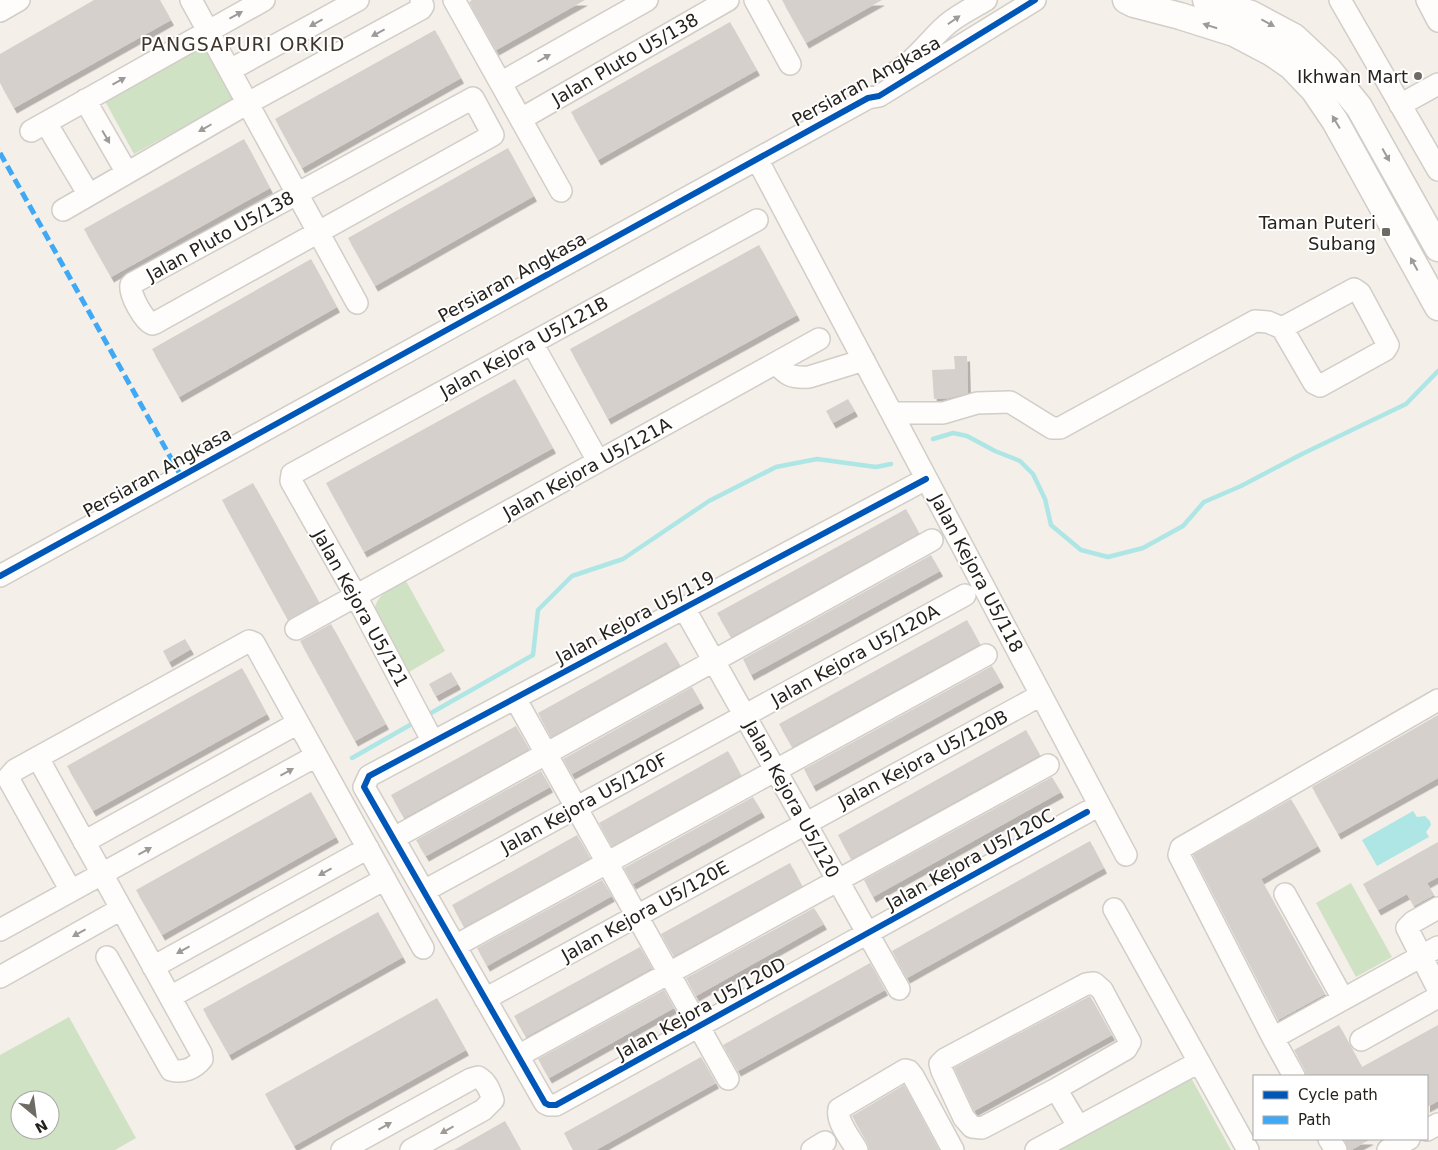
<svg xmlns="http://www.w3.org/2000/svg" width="1438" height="1150" viewBox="0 0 1438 1150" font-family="'DejaVu Sans',sans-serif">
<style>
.green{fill:#cfe2c4;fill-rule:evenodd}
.water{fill:#aee6e5}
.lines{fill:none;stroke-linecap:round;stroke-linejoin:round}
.stream{stroke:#aee6e5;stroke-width:4.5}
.building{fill:#d5d0cb;filter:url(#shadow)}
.minor-casing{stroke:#d1cdc7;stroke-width:24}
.major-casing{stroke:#d1cdc7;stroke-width:29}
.minor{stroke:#fefdfc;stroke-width:21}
.major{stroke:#fefdfc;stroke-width:26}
.quiet{stroke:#3fa9f5;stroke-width:5;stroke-dasharray:10 5;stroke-linecap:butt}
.cycleway-casing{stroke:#fff;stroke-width:9}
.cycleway{stroke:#0057b8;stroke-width:6}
.oneway{fill:#9d9a98}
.poi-dot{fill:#6e6a64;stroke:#fff;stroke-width:2}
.labels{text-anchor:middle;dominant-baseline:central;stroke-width:4;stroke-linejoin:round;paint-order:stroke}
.street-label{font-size:18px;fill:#26221d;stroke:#fff}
.poi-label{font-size:18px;fill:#26221d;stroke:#fff;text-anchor:end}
.neighbourhood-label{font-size:19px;letter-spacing:1px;fill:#3f362d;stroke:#fff}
</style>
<defs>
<filter id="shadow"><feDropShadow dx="3" dy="5.5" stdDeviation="0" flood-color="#0004"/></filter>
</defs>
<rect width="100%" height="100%" fill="#f5efe9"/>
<!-- green -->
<path class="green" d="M 209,43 L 239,96 L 134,154 L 105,101 Z
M 406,581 L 445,651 L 409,672 L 375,612 C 374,595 392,589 406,581 Z
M 1351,883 L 1392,957 L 1356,977 L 1316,903 Z
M 69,1017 L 136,1138 L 115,1150 L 0,1150 L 0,1055 ZM 20,1100 L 50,1100 L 50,1130 L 20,1130 Z
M 1189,1074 L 1231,1150 L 1050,1150 Z"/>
<!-- water -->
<path class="water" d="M 1413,811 L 1417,817 L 1425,816 L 1430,821 L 1431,825 L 1426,832 L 1429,837 L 1377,866 L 1362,840 Z"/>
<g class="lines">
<!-- stream -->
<path class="stream" d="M 933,439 L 953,433 L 967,436 L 995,451 L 1020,461 L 1033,474 L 1045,499 L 1051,525 L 1081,550 L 1108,557 L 1143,548 L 1183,526 L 1204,502 L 1241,486 L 1302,454 L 1406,404 L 1438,371
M 431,713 L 533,655 L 538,610 L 572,576 L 623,559 L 709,501 L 776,467 L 817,459 L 876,467 L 891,464
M 352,758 L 410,725"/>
</g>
<!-- building -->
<path class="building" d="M 94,0 L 160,0 L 171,20 L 14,108 L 0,83 L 0,54 Z
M 472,0 L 585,0 L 496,50 L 469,2 Z
M 782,0 L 882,0 L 806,43 Z
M 730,22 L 757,70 L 598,160 L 571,112 Z
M 435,30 L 461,78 L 302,168 L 275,119 Z
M 244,139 L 270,188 L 111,277 L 84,229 Z
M 508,148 L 534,196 L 375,286 L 348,238 Z
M 759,245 L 797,315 L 608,419 L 570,349 Z
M 311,259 L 337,307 L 179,397 L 152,349 Z
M 954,356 L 967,356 L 968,393 L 949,398 L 934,399 L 932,370 L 955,369 Z
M 515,379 L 553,448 L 364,552 L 326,483 Z
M 848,399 L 855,411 L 833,423 L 826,411 Z
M 253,483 L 319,602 L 288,620 L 222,500 Z
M 906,509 L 919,533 L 731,637 L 717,613 Z
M 931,555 L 940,571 L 751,675 L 743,659 Z
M 967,620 L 980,644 L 792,747 L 779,724 Z
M 331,624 L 386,724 L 355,741 L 300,641 Z
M 185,639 L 191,649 L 169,662 L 163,651 Z
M 666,642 L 680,665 L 551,737 L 538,713 Z
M 992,666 L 1001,682 L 813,786 L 804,769 Z
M 242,668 L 267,714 L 93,811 L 67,766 Z
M 451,672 L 458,684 L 436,696 L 429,684 Z
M 692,687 L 701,703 L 572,774 L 563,759 Z
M 1438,715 L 1438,778 L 1338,834 L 1312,787 Z
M 516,726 L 529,749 L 404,818 L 391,795 Z
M 1026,730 L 1040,755 L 851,859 L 838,835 Z
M 728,751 L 741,775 L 612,846 L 599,823 Z
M 541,771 L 550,787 L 426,856 L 416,840 Z
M 1052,777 L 1061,792 L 873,897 L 864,880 Z
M 311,792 L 336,837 L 162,935 L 136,890 Z
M 753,797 L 762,812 L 633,884 L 624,868 Z
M 1291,799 L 1318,846 L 1261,879 L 1325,994 L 1278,1020 L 1193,855 Z
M 577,835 L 590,858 L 464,927 L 452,905 Z
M 1090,841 L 1104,868 L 907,978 L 892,951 Z
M 1438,842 L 1438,877 L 1427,883 L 1434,895 L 1414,906 L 1407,894 L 1378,910 L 1363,884 Z
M 790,863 L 802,886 L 674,956 L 661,934 Z
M 602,880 L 612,896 L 487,966 L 477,948 Z
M 814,908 L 824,924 L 696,996 L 686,978 Z
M 378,912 L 403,957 L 229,1055 L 203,1009 Z
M 640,947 L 652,968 L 526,1037 L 514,1016 Z
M 870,963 L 885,990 L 738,1071 L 723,1045 Z
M 664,990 L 674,1008 L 549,1078 L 538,1059 Z
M 1090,996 L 1112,1035 L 974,1111 L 954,1068 Z
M 437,998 L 466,1050 L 294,1146 L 265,1094 Z
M 1339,1025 L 1362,1067 L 1438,1025 L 1438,1101 L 1427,1107 L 1427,1076 L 1306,1076 L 1305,1070 L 1294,1050 Z
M 701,1057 L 716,1083 L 596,1150 L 573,1150 L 564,1133 Z
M 904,1085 L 939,1150 L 869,1150 L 868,1144 L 852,1116 Z
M 505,1121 L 521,1150 L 454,1150 Z
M 1344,1139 L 1371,1139 L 1351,1150 L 1348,1150 Z"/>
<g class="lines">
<!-- minor casing -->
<g class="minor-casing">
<path id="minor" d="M 191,0 L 357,303
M 454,0 L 561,191
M 755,0 L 790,64
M 1340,0 L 1438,170
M 1427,0 L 1438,21
M 0,11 L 19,0
M 230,70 L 358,0
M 896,72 C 915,61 927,43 943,28 C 955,16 971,9 986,0
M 502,82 L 647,0
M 473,98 L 493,135 L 155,323 L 152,324 C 144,321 129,294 131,285 L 133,283 Z
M 85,100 L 127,173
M 1400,105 L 1438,84
M 521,119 L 728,0
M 46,123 L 89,195
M 31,131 L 264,0
M 757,159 L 1126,855
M 63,210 L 248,103 L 421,9 L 423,6 L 421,0
M 532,343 L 598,461
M 776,363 C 787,376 792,378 809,377 L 864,360
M 892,413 L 943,413 L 977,403 L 1010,402 L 1052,428 L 1060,428 L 1255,321 L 1268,322 L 1282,328 L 1354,289 L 1360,293 L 1388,345 L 1385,350 L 1320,386 L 1314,383 L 1282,328
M 926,479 L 369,776 L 364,787 L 545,1103 L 549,1105 L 556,1105 L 1087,812
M 0,576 L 868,98 L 879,96 L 1035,0
M 684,608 L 899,989
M 296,629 L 819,339
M 515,698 L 728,1079
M 433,742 L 356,596 L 291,481 L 292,474 L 757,220
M 38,758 L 201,1053 L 202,1059 C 194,1069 183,1073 171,1070 L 107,957
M 394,838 L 932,540
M 84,842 L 298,723
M 71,891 L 8,778 L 15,770 L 249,641 L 254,643 L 423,948
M 424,891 L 965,595
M 1285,894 L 1343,999
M 1438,908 L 1413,922 L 1407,928 L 1438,989
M 1114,909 L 1248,1150
M 0,930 L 316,756
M 455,946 L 986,655
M 153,967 L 368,848
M 0,977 L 121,909
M 1094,983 L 1102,990 L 1130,1042 L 1126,1049 L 1056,1089 L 982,1128 L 972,1127 L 964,1118 L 942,1071 L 940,1064 L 945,1059 L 1086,984 Z
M 170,997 L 385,879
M 485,999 L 1041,695
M 1273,1038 L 1438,947
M 1361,1040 L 1438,997
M 518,1056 L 1048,765
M 1294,1076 L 1273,1038 L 1179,855 L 1181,848 L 1438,700
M 1056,1089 L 1078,1126
M 1427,1130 L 1438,1124
M 1329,1139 L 1336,1150
M 342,1150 L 471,1079 L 478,1077 C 487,1082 490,1091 493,1100 L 483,1110 L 411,1150
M 812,1150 L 825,1142
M 857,1150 C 851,1139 836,1122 839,1109 L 905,1070 L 909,1071 L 913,1076 L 953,1150
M 1036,1150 L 1199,1062
M 1388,1150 L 1409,1139"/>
</g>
<!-- major casing -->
<g class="major-casing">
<path id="major" d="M 1126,0 L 1134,4 L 1180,16 L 1234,33 L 1272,53 L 1291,66 L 1314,90 L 1335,121 L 1438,307
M 1206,0 L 1251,14 L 1294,37 L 1328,69 L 1359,107 L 1438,248"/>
</g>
<!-- minor -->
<use href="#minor" class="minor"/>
<!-- major -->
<use href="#major" class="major"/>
<!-- quiet -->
<path class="quiet" d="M 0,153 L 181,476"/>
<!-- cycleway casing -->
<g class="cycleway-casing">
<path id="cycleway" d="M 926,479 L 369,776 L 364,787 L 545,1103 L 549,1105 L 556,1105 L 1087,812
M 0,576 L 868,98 L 879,96 L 1035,0"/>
</g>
<!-- cycleway -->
<use href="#cycleway" class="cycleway"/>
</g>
<!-- one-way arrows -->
<defs><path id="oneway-solid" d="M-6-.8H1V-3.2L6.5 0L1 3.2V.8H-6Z" transform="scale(1.25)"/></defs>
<g class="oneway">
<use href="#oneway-solid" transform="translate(236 15) rotate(-29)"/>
<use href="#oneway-solid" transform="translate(954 20) rotate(-35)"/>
<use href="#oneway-solid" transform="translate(316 23) rotate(151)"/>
<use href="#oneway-solid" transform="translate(1268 23) rotate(28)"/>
<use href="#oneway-solid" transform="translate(1210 26) rotate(-162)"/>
<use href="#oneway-solid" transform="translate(378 33) rotate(152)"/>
<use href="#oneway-solid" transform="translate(544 58) rotate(-30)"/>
<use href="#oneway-solid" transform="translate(119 81) rotate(-29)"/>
<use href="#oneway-solid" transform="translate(1336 122) rotate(-121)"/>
<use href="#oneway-solid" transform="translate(205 128) rotate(150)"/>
<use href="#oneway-solid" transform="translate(106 137) rotate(60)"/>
<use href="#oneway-solid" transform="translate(1386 155) rotate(61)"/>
<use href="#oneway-solid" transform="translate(1414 264) rotate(-119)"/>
<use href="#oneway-solid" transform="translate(287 772) rotate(-29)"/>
<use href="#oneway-solid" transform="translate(145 851) rotate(-29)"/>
<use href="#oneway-solid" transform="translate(325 872) rotate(151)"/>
<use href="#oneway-solid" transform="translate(79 933) rotate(151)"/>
<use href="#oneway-solid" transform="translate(183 950) rotate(151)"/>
<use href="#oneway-solid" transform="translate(385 1126) rotate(-29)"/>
<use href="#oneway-solid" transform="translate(447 1130) rotate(151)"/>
</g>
<!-- markers -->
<g class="poi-dot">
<circle cx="1418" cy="76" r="5"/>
<rect x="1381" y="227" width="10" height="10" rx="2.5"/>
</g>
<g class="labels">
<!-- street labels -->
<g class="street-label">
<text transform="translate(625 59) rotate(-30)">Jalan Pluto U5/138</text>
<text transform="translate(866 81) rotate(-29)">Persiaran Angkasa</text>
<text transform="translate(220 236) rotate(-29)">Jalan Pluto U5/138</text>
<text transform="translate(512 277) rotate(-29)">Persiaran Angkasa</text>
<text transform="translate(524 347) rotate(-29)">Jalan Kejora U5/121B</text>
<text transform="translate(587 468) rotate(-29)">Jalan Kejora U5/121A</text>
<text transform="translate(157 472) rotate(-29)">Persiaran Angkasa</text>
<text transform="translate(977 573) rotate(62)">Jalan Kejora U5/118</text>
<text transform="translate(361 608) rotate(61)">Jalan Kejora U5/121</text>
<text transform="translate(635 617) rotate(-28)">Jalan Kejora U5/119</text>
<text transform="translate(855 655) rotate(-29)">Jalan Kejora U5/120A</text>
<text transform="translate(923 759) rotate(-28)">Jalan Kejora U5/120B</text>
<text transform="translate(792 799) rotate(61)">Jalan Kejora U5/120</text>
<text transform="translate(584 803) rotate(-29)">Jalan Kejora U5/120F</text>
<text transform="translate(970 859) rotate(-29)">Jalan Kejora U5/120C</text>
<text transform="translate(645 911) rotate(-29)">Jalan Kejora U5/120E</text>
<text transform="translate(701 1008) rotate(-29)">Jalan Kejora U5/120D</text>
</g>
<!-- poi labels -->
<g class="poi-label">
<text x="1408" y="76">Ikhwan Mart</text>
<text x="1376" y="222">Taman Puteri<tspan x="1376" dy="21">Subang</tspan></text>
</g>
<!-- neighbourhood labels -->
<g class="neighbourhood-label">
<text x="243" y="44">PANGSAPURI ORKID</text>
</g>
</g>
<!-- legend -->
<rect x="1253" y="1075" width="175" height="65" fill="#ffffff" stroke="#a8a7a5"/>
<rect x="1263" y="1091" width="25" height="8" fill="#0057b8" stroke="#a8a7a5"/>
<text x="1298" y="1100" font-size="15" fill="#26221d">Cycle path</text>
<rect x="1263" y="1116" width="25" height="8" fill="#3fa9f5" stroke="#a8a7a5"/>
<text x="1298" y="1125" font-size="15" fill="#26221d">Path</text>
<!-- north arrow -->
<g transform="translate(35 1115) rotate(151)"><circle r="24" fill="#ffffff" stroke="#a8a7a5"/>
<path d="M0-4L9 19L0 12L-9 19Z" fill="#6e6a64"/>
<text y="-8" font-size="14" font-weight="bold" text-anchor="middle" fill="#26221d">N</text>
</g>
</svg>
